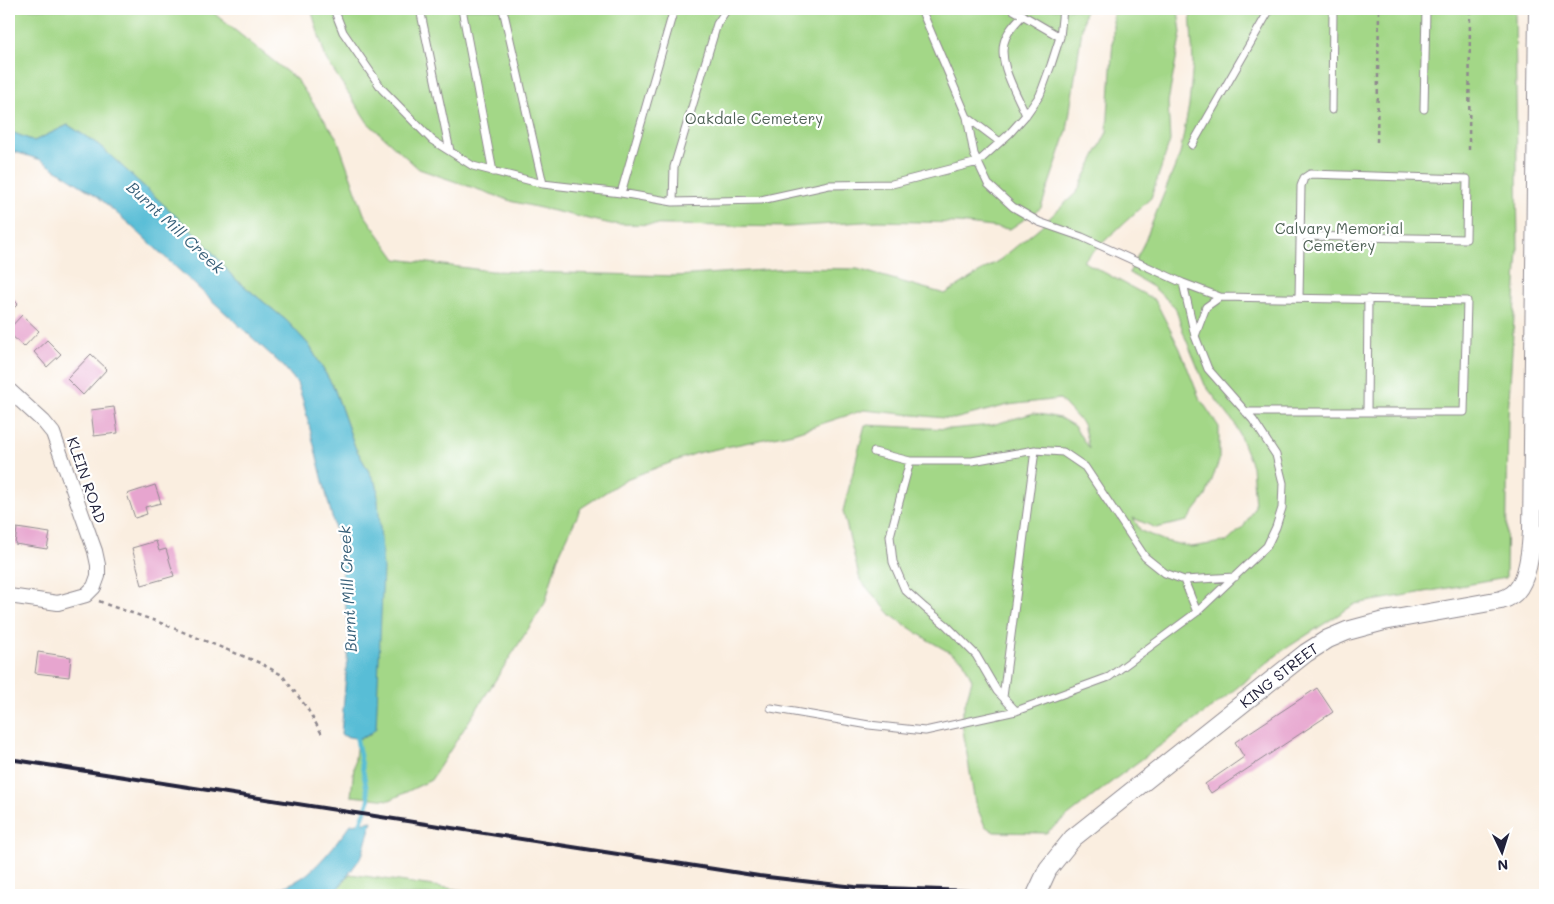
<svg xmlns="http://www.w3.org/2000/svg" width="1554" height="904" viewBox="0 0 1554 904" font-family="Mali,sans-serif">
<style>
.green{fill:#a3d787;stroke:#627c61}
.water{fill:#58bdd6;stroke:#3d7088}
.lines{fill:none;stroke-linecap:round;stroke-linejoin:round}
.stream{stroke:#58bdd6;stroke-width:4.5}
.building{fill:#e7a5cf}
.service-casing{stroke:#8e888e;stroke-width:9}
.minor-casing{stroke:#8e888e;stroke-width:16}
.tertiary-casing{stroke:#8e888e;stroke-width:20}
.path{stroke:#8e888e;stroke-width:2.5;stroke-dasharray:4 4;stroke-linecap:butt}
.service{stroke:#fff;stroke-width:7}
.minor{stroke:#fff;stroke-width:14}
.tertiary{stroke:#fff;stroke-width:18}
.rail{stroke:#22223b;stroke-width:4}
.labels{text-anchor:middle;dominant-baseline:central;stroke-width:4.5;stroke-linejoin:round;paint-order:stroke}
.park-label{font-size:15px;fill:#4f6156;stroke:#fff}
.street-label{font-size:15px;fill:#22223b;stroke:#fff}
.water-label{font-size:16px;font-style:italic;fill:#386079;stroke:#fff}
</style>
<rect width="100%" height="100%" fill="#fff"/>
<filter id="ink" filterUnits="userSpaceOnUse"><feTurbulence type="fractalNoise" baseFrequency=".02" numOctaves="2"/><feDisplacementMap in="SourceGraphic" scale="10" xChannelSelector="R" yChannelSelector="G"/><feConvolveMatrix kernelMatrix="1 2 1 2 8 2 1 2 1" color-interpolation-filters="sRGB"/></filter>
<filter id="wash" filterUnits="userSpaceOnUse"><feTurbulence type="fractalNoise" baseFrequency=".0096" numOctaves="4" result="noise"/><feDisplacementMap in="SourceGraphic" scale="20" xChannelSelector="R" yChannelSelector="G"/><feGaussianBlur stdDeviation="1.12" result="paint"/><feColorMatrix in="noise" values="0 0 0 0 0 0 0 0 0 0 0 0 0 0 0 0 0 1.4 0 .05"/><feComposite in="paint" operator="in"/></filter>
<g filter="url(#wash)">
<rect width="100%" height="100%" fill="#faeee0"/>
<!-- green -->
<path class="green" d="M 9,9 L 211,9 L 216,15 L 297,80 L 337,138 L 364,214 L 396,259 L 491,271 L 677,276 L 792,268 L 857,269 L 945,294 L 1001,259 L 1040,227 L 1077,192 L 1107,132 L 1113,38 L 1113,9 L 1178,9 L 1181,33 L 1168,102 L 1170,141 L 1151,198 L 1083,261 L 1155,300 L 1180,349 L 1199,397 L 1219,427 L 1219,461 L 1206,496 L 1187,521 L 1156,528 L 1133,518 L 1141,531 L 1165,541 L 1192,547 L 1228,541 L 1244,526 L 1255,506 L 1252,466 L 1235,424 L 1205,385 L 1185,337 L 1175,307 L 1153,287 L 1129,273 L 1144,243 L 1180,154 L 1189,105 L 1193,63 L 1190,9 L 1515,9 L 1518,250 L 1508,417 L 1506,578 L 1355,604 L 1282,651 L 1218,703 L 1123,773 L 1046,833 L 994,832 L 985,826 L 975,803 L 961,718 L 972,680 L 963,660 L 928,640 L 892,616 L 860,580 L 843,511 L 865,425 L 950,429 L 992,425 L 1034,413 L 1060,418 L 1074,426 L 1089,449 L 1083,424 L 1060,399 L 1008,405 L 954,419 L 864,410 L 793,433 L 697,453 L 626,479 L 581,508 L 558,557 L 545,603 L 431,780 L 390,800 L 351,796 L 357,739 L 370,735 L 377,486 L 355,447 L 334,388 L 309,345 L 287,321 L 233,277 L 202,240 L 99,145 L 68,125 L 34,141 L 9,131 Z
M 311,9 L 1085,9 L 1067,131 L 1041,208 L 1010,229 L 958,223 L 878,221 L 788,227 L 611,224 L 514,202 L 419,169 L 368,123 L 326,59 Z
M 350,874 L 496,895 L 328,895 L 336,891 Z"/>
<!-- water -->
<path class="water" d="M 68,125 L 99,145 L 202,240 L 233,277 L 287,321 L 309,345 L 334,388 L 355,447 L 377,486 L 383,569 L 376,728 C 365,741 356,739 341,735 L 349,637 L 339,545 L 303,401 L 297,383 L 284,367 L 128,223 L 97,196 L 41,160 L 9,150 L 9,131 L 34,141 Z
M 372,821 L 362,856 L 336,891 L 328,895 L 257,895 C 272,891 295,884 307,874 C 324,860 338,841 351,824 Z"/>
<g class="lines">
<!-- stream -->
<path class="stream" d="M 356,735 L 369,801 L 359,827"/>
</g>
<g id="blocks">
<!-- building -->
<path class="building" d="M 9,294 L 18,304 L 9,313 Z
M 22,315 L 39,331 L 24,347 L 9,333 L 9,329 Z
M 47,340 L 61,354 L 47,367 L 34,352 Z
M 91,354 L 107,369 L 83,395 L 67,379 Z
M 114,407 L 118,433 L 94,436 L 91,410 Z
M 155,485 L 161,503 L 145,507 L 147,514 L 135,518 L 127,494 Z
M 17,528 L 50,533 L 47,549 L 15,544 Z
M 156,541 L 159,551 L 166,549 L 174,576 L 142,585 L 132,548 Z
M 38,652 L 71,657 L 69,677 L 35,673 Z
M 1317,688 L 1333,712 L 1211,793 L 1205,784 L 1244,757 L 1235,742 Z"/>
</g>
</g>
<g filter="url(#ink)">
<use href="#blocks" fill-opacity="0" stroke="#8e888e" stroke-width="1"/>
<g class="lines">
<!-- service casing -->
<g class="service-casing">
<path id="service" d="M 334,9 L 343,32 L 382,89 L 432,140 L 473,166 L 543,184 L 621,193 L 673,202 L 761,200 L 829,185 L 892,184 L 978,162 L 1009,134 L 1026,115 L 1040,95 L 1051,65 L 1060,37 L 1063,9
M 420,9 L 450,151
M 462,9 L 493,172
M 503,9 L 543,184
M 921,9 L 967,117 L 974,154 L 988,184 L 1013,207 L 1039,222 L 1082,237 L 1183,283 L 1220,297
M 1012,9 L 1060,37
M 1023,15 C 1016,22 1010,28 1006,37 C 995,60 1017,94 1026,115
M 1424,109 L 1426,9
M 1332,110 L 1333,9
M 967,117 L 1000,142
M 1192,145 L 1270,9
M 621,193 L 674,9
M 673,202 L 674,167 L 717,24 L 727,9
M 1299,298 L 1301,186 L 1304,178 L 1310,174 L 1467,179 L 1466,239 L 1300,236
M 1195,336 L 1206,307 L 1220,297 L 1467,301 L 1464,412 L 1246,412
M 1367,412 L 1368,299
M 874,452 L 910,461 L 972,461 L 1035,450 L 1063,452 L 1085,467 L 1145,557 L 1165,573 L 1184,580 L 1235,577
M 910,461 L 890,536 L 893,562 L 905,590 L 925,608 L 946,625 L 976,655 L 997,691 L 1016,711
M 1184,580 L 1197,612
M 1003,697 L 1035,450
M 771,708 L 869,725 L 925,731 L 1016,711 L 1109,677 L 1197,612 L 1267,546 L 1276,527 L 1282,508 L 1283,483 L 1276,455 L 1253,420 L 1208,369 L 1195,336 L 1183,283"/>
</g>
<!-- minor casing -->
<g class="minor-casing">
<path id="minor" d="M 9,390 L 44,422 L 53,433 L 95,551 L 98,565 L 98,576 L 94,587 L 86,595 L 58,603 L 9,596"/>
</g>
<!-- tertiary casing -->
<g class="tertiary-casing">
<g id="tertiary">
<path id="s1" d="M 1036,895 L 1048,869 L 1073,838 L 1306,653 L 1328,639 L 1347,631 L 1384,621 L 1501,600 C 1505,599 1509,597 1512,595 C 1528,584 1531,549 1532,532 L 1538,9"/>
</g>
</g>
<!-- path -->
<path class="path" d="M 1377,142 L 1379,9
M 1469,150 L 1470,9
M 99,601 L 108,605 L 156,621 L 260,663 L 282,675 L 307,708 L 323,736"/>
<!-- service -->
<use href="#service" class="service"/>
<!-- minor -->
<use href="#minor" class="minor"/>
<!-- tertiary -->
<use href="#tertiary" class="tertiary"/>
<!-- rail -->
<path class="rail" d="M 9,759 L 759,876 L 855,887 L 971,891 L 1010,895"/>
</g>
</g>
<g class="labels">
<!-- park labels -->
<g class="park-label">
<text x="754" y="118">Oakdale Cemetery</text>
<text x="1339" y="228">Calvary Memorial<tspan x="1339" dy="17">Cemetery</tspan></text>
</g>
<!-- street labels -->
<g class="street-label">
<text transform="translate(87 480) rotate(71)">KLEIN ROAD</text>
<text stroke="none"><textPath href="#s1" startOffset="331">KING STREET</textPath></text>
</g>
<!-- water labels -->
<g class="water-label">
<text transform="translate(176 227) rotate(43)">Burnt Mill Creek</text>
<text transform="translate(347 589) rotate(-93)">Burnt Mill Creek</text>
</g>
</g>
<!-- margin -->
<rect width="1554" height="904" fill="none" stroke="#fff" stroke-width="30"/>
<!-- north arrow -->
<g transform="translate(1502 852) rotate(176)" stroke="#ffffff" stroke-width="4" paint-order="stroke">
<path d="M0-4L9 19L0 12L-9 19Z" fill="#22223b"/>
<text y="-8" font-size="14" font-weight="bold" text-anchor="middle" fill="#22223b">N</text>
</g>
</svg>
